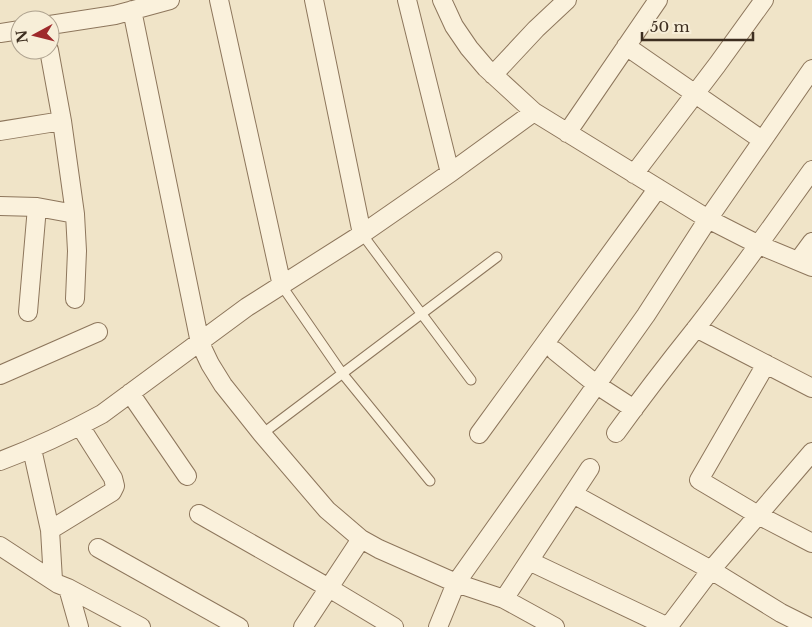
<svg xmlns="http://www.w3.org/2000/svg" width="812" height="627" viewBox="0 0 812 627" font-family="'Libre Baskerville',serif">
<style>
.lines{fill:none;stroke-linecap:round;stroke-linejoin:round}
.service-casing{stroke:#8d765c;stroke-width:11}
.minor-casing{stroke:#8d765c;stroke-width:20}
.service{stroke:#faf1dc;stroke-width:9}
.minor{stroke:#faf1dc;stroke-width:18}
</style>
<rect width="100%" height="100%" fill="#f0e4c8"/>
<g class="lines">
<!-- service casing -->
<g class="service-casing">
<path id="service" d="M 362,234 L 471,380
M 282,286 L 342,373 L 430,481
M 262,434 L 497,257"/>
</g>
<!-- minor casing -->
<g class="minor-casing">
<path id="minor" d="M 219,0 L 282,286
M 314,0 L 362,234
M 407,0 L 450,173
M 442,0 L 454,26 L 469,48 L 486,68 L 534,112 L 708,219 L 759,245 L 812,267
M 132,10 L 200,343 L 210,364 L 223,385 L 262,434 L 327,510 L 361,539 L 379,549 L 456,583 L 504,599 L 555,627
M 50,25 L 115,15 L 170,0
M 0,33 L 20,30
M 626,46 L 762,140
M 493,75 L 536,29 L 567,0
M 0,131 L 62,121
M 567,133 L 658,0
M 634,174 L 717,65 L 764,0
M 0,206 L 37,207 L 75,214 L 62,121 L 49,50
M 798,261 L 812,242
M 75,299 L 77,251 L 75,214
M 28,312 L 37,207
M 696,328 L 812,388
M 555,351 L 597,385 L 634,409
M 766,364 L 699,480 L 758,515 L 812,543
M 0,375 L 98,332
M 130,393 L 187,476
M 616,433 C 642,397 669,362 697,327 C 737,276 774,223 812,170
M 479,434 L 658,188
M 32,449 L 50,530 L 53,580
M 0,461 C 35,448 69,432 102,414 L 247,307 L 362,234 L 450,173 L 534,112
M 573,494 L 711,570 L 781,613 L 809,627
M 199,514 L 329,588 L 394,627
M 50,530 L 112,492 L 115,486 L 113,478 L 80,426
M 0,546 L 58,584 L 68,588 L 79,627
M 98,548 L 239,627
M 529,561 L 668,627
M 68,588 L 141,627
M 504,599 L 590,468
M 303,627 L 361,539
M 438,627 L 456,583 L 646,315 L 708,219 L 812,69
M 668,627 L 711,570 L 812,452"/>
</g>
<!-- service -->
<use href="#service" class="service"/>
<!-- minor -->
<use href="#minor" class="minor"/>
</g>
<!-- north arrow -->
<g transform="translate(35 35) rotate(263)"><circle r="24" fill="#f7eed8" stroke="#ada18e"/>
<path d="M0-4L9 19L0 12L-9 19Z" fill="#9e2a2b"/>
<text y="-8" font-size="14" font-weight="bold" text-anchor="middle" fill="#3d2e20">N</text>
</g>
<!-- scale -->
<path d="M642 32v8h111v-8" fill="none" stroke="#3d2e20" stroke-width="2.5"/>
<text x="650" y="32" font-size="15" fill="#3d2e20" stroke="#f7eed8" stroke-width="4" paint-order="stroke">50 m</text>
</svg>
